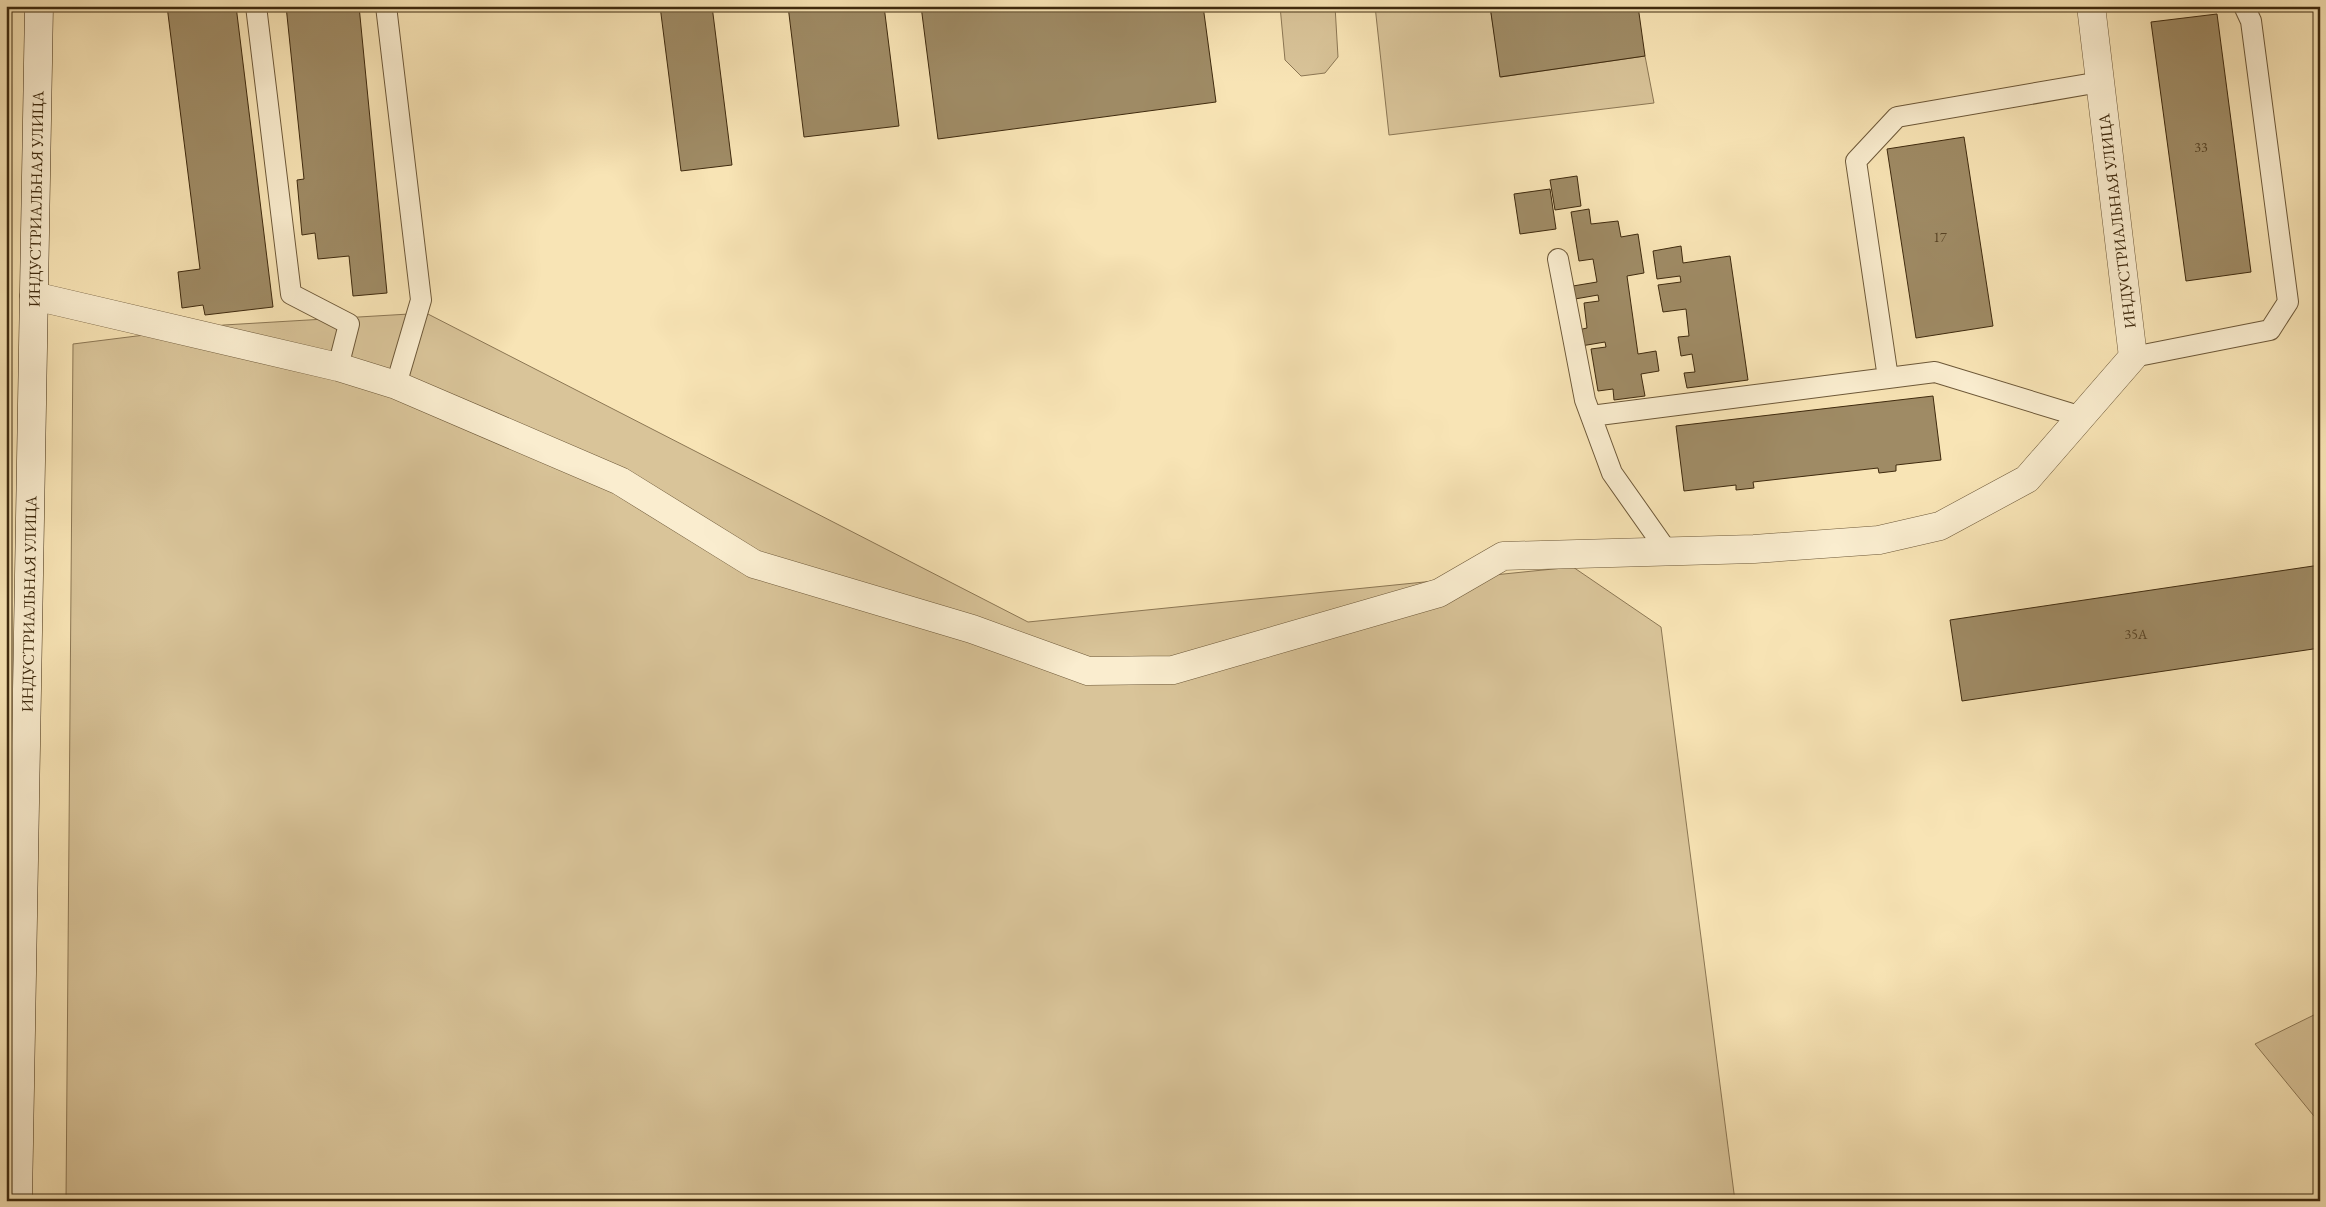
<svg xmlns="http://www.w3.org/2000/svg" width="2326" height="1207" viewBox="0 0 2326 1207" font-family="'EB Garamond',serif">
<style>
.green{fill:#d9c499;stroke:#8c7754}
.building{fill:#9f8b65;stroke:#3f2a0e}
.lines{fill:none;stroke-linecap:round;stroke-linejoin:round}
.lane-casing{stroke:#6d5838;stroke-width:22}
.street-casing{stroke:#6d5838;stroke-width:29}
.secondary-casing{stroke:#3f2a0e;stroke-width:29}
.lane{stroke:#faedcf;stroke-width:20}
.street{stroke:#faedcf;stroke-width:28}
.secondary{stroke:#faedcf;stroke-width:28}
.labels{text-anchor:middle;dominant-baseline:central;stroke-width:5;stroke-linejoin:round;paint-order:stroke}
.number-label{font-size:14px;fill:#574224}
.street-label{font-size:16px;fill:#3f2a0e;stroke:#faedcf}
</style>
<rect width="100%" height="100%" fill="#f8e4b5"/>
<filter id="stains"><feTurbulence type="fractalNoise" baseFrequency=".004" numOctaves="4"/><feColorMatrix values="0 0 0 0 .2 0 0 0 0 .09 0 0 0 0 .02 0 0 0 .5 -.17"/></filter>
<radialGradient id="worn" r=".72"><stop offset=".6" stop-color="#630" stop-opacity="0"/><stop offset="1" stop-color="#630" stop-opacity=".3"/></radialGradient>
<!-- green -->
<path class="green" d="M 1280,6 L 1335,6 L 1338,57 L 1325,73 L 1301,76 L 1285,60 Z
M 1375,6 L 1490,6 L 1501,77 L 1645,56 L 1654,103 L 1389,135 Z
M 426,313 L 1028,622 L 1573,567 L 1661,627 L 1735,1201 L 66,1201 L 73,344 L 224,325 Z
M 2320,1012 L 2320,1121 L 2318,1121 L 2255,1044 Z"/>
<!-- building -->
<path class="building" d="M 167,6 L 236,6 L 273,307 L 205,315 L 203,305 L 182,308 L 178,272 L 200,269 Z
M 286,6 L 359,6 L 387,293 L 353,296 L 349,256 L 318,259 L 315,233 L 302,235 L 297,180 L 304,179 Z
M 660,6 L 712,6 L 732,165 L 681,171 Z
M 788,6 L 884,6 L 899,126 L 804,137 Z
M 921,6 L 1203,6 L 1216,102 L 938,139 Z
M 1490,6 L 1638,6 L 1645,56 L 1500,77 Z
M 2217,14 L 2251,272 L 2186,281 L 2151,22 Z
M 1964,137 L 1993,326 L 1916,338 L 1887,149 Z
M 1577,176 L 1581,206 L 1555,210 L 1550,180 Z
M 1550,189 L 1556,229 L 1520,234 L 1514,194 Z
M 1589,209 L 1591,224 L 1618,221 L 1621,237 L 1638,234 L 1644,273 L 1627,276 L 1638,354 L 1656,351 L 1659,371 L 1641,374 L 1645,396 L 1614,400 L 1613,389 L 1598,391 L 1591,349 L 1606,347 L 1605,342 L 1581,346 L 1578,330 L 1587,328 L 1584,303 L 1599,301 L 1598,295 L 1575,299 L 1573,286 L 1597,282 L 1593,259 L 1579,261 L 1571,212 Z
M 1681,246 L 1683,263 L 1730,256 L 1748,380 L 1687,388 L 1684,373 L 1695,372 L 1692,354 L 1681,356 L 1678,337 L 1689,336 L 1686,309 L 1663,312 L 1658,285 L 1681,282 L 1680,276 L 1657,279 L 1653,251 Z
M 1933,396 L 1941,460 L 1896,465 L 1896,471 L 1879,473 L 1878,468 L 1753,482 L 1754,488 L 1736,490 L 1736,485 L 1684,491 L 1676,426 Z
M 2320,565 L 2320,648 L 1962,701 L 1950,620 Z"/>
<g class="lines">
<!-- lane casing -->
<g class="lane-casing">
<path id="lane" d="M 256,6 L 291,294 L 349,324 L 338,367
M 386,6 L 421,300 L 396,385
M 1558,259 L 1585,400 L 1612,473 L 1667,551
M 2133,357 L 2270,330 L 2288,302 L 2251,21 L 2244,6
M 1888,378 L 1856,161 L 1897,117 L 2100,82
M 1591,416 L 1935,372 L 2082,417"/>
</g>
<!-- street casing -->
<g class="street-casing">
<path id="street" d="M 34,296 L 338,367 L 396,385 L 620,481 L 754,564 L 972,629 L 1088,671 L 1173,670 L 1439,593 L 1503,556 L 1754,549 L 1879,540 L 1940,526 L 2027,479 L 2133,357 L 2091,6"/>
</g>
<!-- secondary casing -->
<g class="secondary-casing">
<path id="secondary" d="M 18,1201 L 39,6"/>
</g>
<!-- lane -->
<use href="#lane" class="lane"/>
<!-- street -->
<use href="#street" class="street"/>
<!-- secondary -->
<use href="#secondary" class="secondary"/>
</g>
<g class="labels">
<!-- number labels -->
<g class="number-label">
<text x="2201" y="147">33</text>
<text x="1940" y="237">17</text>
<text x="2136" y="634">35А</text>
</g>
<!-- street labels -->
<g class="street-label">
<text transform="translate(36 199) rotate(-89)">ИНДУСТРИАЛЬНАЯ УЛИЦА</text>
<text transform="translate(2117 221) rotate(-97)">ИНДУСТРИАЛЬНАЯ УЛИЦА</text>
<text transform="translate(29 604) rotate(-89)">ИНДУСТРИАЛЬНАЯ УЛИЦА</text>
</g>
</g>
<!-- margin -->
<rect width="2326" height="1207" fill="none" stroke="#f8e4b5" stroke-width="25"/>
<rect x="8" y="8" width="2311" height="1192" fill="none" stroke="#3f2a0e" stroke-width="2.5"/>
<rect x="12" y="12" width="2301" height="1182" fill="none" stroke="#3f2a0e"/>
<rect width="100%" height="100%" filter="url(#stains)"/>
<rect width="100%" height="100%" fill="url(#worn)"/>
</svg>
